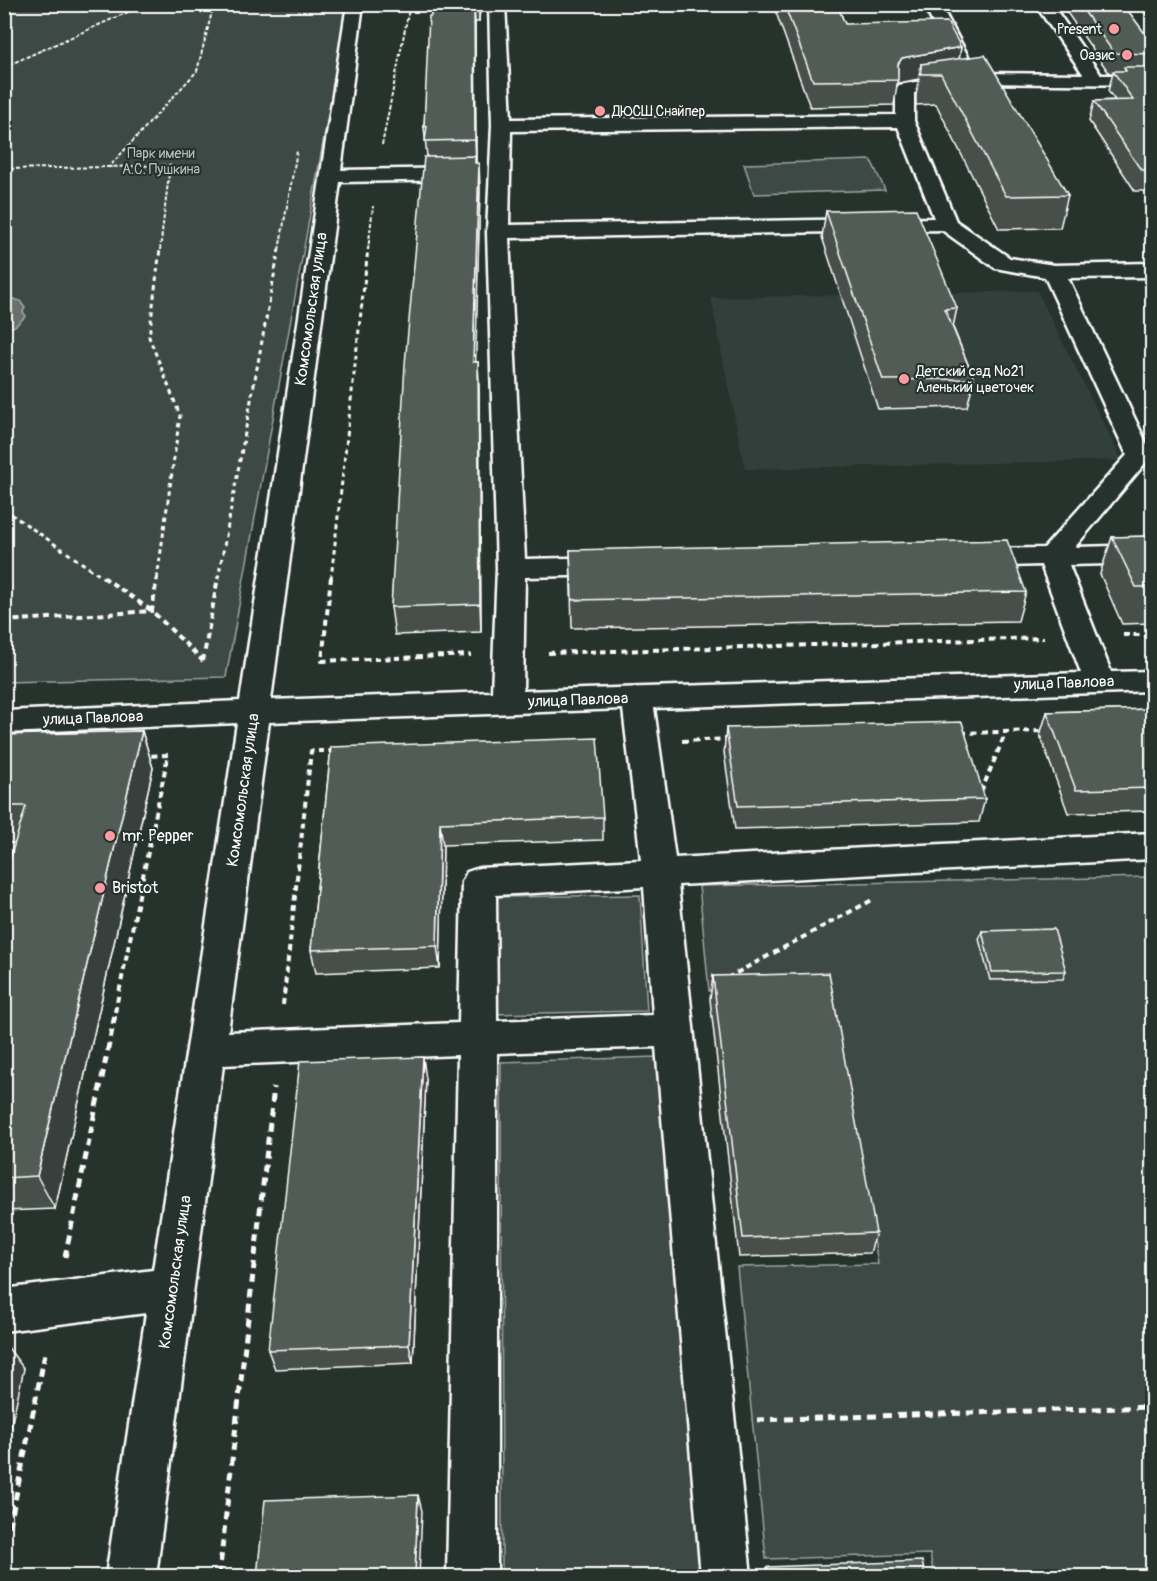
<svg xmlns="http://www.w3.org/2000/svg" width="1157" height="1581" viewBox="0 0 1157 1581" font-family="Pangolin,sans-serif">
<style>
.built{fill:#333f3a}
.green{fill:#3e4944;stroke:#9ea4a2;stroke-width:1.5}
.water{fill:#67706c;stroke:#a4a9a7;stroke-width:1.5}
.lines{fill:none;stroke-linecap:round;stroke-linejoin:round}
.minor-casing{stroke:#fff;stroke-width:5}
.major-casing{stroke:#fff;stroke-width:5}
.path-far3{stroke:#fff;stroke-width:2;stroke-dasharray:4 2;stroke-linecap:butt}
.path-far2{stroke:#fff;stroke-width:3;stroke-dasharray:4.5 4;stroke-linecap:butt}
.path-far1{stroke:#fff;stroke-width:4;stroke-dasharray:6 4.5;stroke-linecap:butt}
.path{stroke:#fff;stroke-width:5;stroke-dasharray:8 6;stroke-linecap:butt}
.minor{fill:#26332d;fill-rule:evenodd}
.major{fill:#26332d;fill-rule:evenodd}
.wall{fill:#464f4b;stroke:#fff;stroke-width:1.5}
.shaded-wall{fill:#39403d;stroke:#fff;stroke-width:1.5}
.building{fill:#515c57;stroke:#fff;stroke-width:1.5}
.poi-dot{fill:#ff9aa2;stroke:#26332d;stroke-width:2}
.labels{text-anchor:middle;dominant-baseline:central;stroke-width:4.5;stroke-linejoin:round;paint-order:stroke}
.far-poi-label{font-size:14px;fill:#fff;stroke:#26332d;text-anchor:end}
.far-park-label{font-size:14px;fill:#bbbfbe;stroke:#26332d}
.street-label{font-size:16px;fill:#fff;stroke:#26332d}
.poi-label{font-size:16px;fill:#fff;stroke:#26332d;text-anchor:start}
</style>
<rect width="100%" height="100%" fill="#26332d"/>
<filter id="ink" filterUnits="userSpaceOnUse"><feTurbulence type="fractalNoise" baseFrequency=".0167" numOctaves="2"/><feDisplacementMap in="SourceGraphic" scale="12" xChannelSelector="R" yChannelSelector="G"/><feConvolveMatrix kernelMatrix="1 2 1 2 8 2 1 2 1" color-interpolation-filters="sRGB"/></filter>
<g filter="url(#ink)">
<!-- built -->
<path class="built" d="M 1037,291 L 1122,460 L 745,469 L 711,298 Z"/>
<!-- green -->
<path class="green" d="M 4,5 L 348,5 L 226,677 L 5,682 Z
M 871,160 L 885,190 L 754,194 L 744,164 Z
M 1152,877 L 1152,1576 L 934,1576 L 930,1554 L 766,1559 L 737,1267 L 878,1264 L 832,989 L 709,991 L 699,886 Z
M 640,895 L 647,1011 L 493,1014 L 497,897 Z
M 657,1057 L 701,1576 L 502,1576 L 501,1062 Z"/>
<!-- water -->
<path class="water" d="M 4,296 L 20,301 L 25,308 L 23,312 L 26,316 L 15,326 L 5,329 Z"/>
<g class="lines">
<!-- minor casing -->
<g class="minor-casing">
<path id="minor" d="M 347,4 L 363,4 L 341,170 L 466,168 L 473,170 L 476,174 L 473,178 L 466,180 L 340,182 L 271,700 L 492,692 L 497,568 L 487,232 L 492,125 L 489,4 L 505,4 L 511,119 L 896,115 L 896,89 L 899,85 L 960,74 L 923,4 L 940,4 L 977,73 L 1083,74 L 1035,4 L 1052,4 L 1101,75 L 1152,75 L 1152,85 L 971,83 L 914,93 L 914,121 L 956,221 L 1010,258 L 1054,265 L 1152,263 L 1152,277 L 1068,278 L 1152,455 L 1075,547 L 1152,545 L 1152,563 L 1069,565 L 1111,672 L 1152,671 L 1152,691 L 654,708 L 675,858 L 1152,833 L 1152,859 L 678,885 L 751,1576 L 701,1576 L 656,1047 L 497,1053 L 497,1576 L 447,1576 L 458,1055 L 223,1065 L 156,1576 L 106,1576 L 146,1313 L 4,1331 L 4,1289 L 153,1270 L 237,723 L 4,733 L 4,711 L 240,701 ZM 898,127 L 934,218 L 509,225 L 511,131 ZM 942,230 L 995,268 L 1045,277 L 1127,455 L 1044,548 L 968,549 L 958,552 L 954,558 L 958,564 L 968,567 L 1041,565 L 1081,673 L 523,691 L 525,577 L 614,575 L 624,572 L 628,566 L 624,560 L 614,557 L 525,559 L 509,238 ZM 623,709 L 641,860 L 479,868 L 467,872 L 462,882 L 459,1023 L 228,1032 L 269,722 ZM 644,887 L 653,1015 L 497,1021 L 496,895 Z"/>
</g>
<!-- major casing -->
<g class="major-casing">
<path id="major" d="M 1142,4 L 1152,4 L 1152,13 L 1146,12 Z"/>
</g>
<!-- path-far3 -->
<path class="path-far3" d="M 4,67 L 146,4
M 382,145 L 410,4
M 4,169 L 109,167
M 160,250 L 170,165 L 109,167 L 197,71 L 214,4
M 279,250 L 297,151
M 368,250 L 373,206"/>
<!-- path-far2 -->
<path class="path-far2" d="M 4,509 L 105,579
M 157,579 L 180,415 L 149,337 L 160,249
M 218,579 L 279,249
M 331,579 L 368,249"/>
<!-- path-far1 -->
<path class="path-far1" d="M 103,577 L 152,611 L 203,661
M 331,577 L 322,661 L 471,655
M 4,621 L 152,611 L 157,577
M 1123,635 L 1152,635
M 548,653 L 1044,638
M 203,661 L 218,577
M 961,733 L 1044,731
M 682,741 L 729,739
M 981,792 L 1006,732
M 727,978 L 874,899
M 283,1005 L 311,751 L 333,751
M 115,1012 L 168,755 L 144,756"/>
<!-- path -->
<path class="path" d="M 65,1257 L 116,1010
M 757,1420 L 1152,1407
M 4,1554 L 46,1349
M 219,1576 L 274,1087"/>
<!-- minor -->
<use href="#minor" class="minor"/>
<!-- major -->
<use href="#major" class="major"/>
</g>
<!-- wall -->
<path class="wall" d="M 432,4 L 480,4 L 479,22 L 475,22 L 476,163 L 480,188 L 475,362 L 478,362 L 479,389 L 481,632 L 395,635 L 391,607 L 427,157 L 424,127 Z
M 773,4 L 837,4 L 845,24 L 961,47 L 959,59 L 1068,195 L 1060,228 L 999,229 L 936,104 L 916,105 L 916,95 L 919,79 L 899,83 L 897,85 L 894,105 L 810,107 Z
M 1061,4 L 1123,4 L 1152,43 L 1152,191 L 1135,191 L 1089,121 L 1094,101 L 1115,100 L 1108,91 L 1113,73 L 1109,73 Z
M 826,211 L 957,308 L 953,327 L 974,379 L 967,407 L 878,409 L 822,237 Z
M 1152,536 L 1152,623 L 1122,624 L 1100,574 L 1112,537 Z
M 570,550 L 1026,592 L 1018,621 L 572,628 Z
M 1152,709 L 1152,811 L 1068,813 L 1040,735 L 1047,712 Z
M 726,728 L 985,799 L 979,822 L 735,829 L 724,752 Z
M 142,731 L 153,768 L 55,1209 L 4,1211 L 4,878 L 15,843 L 4,843 L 4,735 Z
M 331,747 L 603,817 L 603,840 L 443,845 L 440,968 L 316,973 L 311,950 Z
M 982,931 L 1066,971 L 1063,979 L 990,980 L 979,939 Z
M 713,976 L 876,1233 L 870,1253 L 739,1257 L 710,999 Z
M 426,1079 L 413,1363 L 275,1369 L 268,1350 Z
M 767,1567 L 925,1576 L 764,1576 Z"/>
<!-- shaded-wall -->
<path class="shaded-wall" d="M 474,4 L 475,22 L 476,165 L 475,140 Z
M 479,4 L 480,4 L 479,22 Z
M 961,47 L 957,72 L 941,74 L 921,64 L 919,79 L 899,83 L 897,85 L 898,64 L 902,58 Z
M 479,163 L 480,188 L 475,390 L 473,362 Z
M 478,362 L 479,389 L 481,632 L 480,604 Z
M 142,731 L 153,768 L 55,1209 L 37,1176 Z
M 440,823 L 443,845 L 440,968 L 437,946 Z
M 423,1057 L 426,1079 L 413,1363 L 409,1345 Z
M 4,1342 L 24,1369 L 4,1457 Z
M 418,1495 L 422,1511 L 419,1576 L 415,1576 Z"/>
<!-- building -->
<path class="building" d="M 432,4 L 474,4 L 475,140 L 425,141 L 427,126 L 424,127 L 429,16 L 431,16 Z
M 784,4 L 837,4 L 845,24 L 947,22 L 961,47 L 902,58 L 898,64 L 898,80 L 813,81 Z
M 1079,4 L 1123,4 L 1152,43 L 1152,54 L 1114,53 Z
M 985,55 L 1068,195 L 1006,196 L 941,74 L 921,74 L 921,64 Z
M 1124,67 L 1152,67 L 1152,170 L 1141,170 L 1094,101 L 1133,100 L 1113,71 L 1126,71 Z
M 475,156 L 475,163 L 479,163 L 473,362 L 478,362 L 480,604 L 391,607 L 405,364 L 424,157 Z
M 916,209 L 957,308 L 945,309 L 974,379 L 883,380 L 826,211 Z
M 1152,536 L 1152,587 L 1136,587 L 1112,537 Z
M 1007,540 L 1026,592 L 572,600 L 570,550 Z
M 1152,709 L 1152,788 L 1076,790 L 1047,712 Z
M 962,722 L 985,799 L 738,806 L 726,728 Z
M 142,731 L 37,1176 L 4,1178 L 4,878 L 26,806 L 4,806 L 4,735 Z
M 597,738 L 603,817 L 440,823 L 437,946 L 311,950 L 331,747 Z
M 1054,929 L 1066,971 L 992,972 L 982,931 Z
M 829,973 L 876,1233 L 743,1238 L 713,976 Z
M 423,1057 L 409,1345 L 268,1350 L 300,1061 Z
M 418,1495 L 415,1576 L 257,1576 L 265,1500 Z
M 922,1561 L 925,1576 L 768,1576 L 767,1567 Z"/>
</g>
<!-- markers -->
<g class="poi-dot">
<circle cx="1114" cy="29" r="6"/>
<circle cx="1127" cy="55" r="6"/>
<circle cx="600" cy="111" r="6"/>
<circle cx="904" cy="379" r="6"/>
<circle cx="110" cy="836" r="6"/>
<circle cx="100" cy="888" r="6"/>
</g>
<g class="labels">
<!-- far-poi labels -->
<g class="far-poi-label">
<text x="1102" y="29">Present</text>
<text x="1115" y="55">Оазис</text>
<text x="612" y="111" text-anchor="start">ДЮСШ Снайпер</text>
<text x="916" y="371" text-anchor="start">Детский сад №21<tspan x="916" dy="16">Аленький цветочек</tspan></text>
</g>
<!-- far-park labels -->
<g class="far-park-label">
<text x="161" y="153">Парк имени<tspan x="161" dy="16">А.С. Пушкина</tspan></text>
</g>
<!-- street labels -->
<g class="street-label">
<text transform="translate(311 309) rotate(-82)">Комсомольская улица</text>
<text transform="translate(1064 683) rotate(-2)">улица Павлова</text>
<text transform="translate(578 700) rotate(-2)">улица Павлова</text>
<text transform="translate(93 718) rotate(-2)">улица Павлова</text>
<text transform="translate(243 790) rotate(-82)">Комсомольская улица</text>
<text transform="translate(175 1272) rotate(-82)">Комсомольская улица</text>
</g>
<!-- poi labels -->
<g class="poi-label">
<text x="122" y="836">mr. Pepper</text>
<text x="112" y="888">Bristot</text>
</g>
</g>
<!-- margin -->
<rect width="1157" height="1581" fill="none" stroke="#26332d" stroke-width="24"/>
<rect x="12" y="12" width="1133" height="1557" fill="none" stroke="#fff" stroke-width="2" filter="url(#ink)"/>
</svg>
